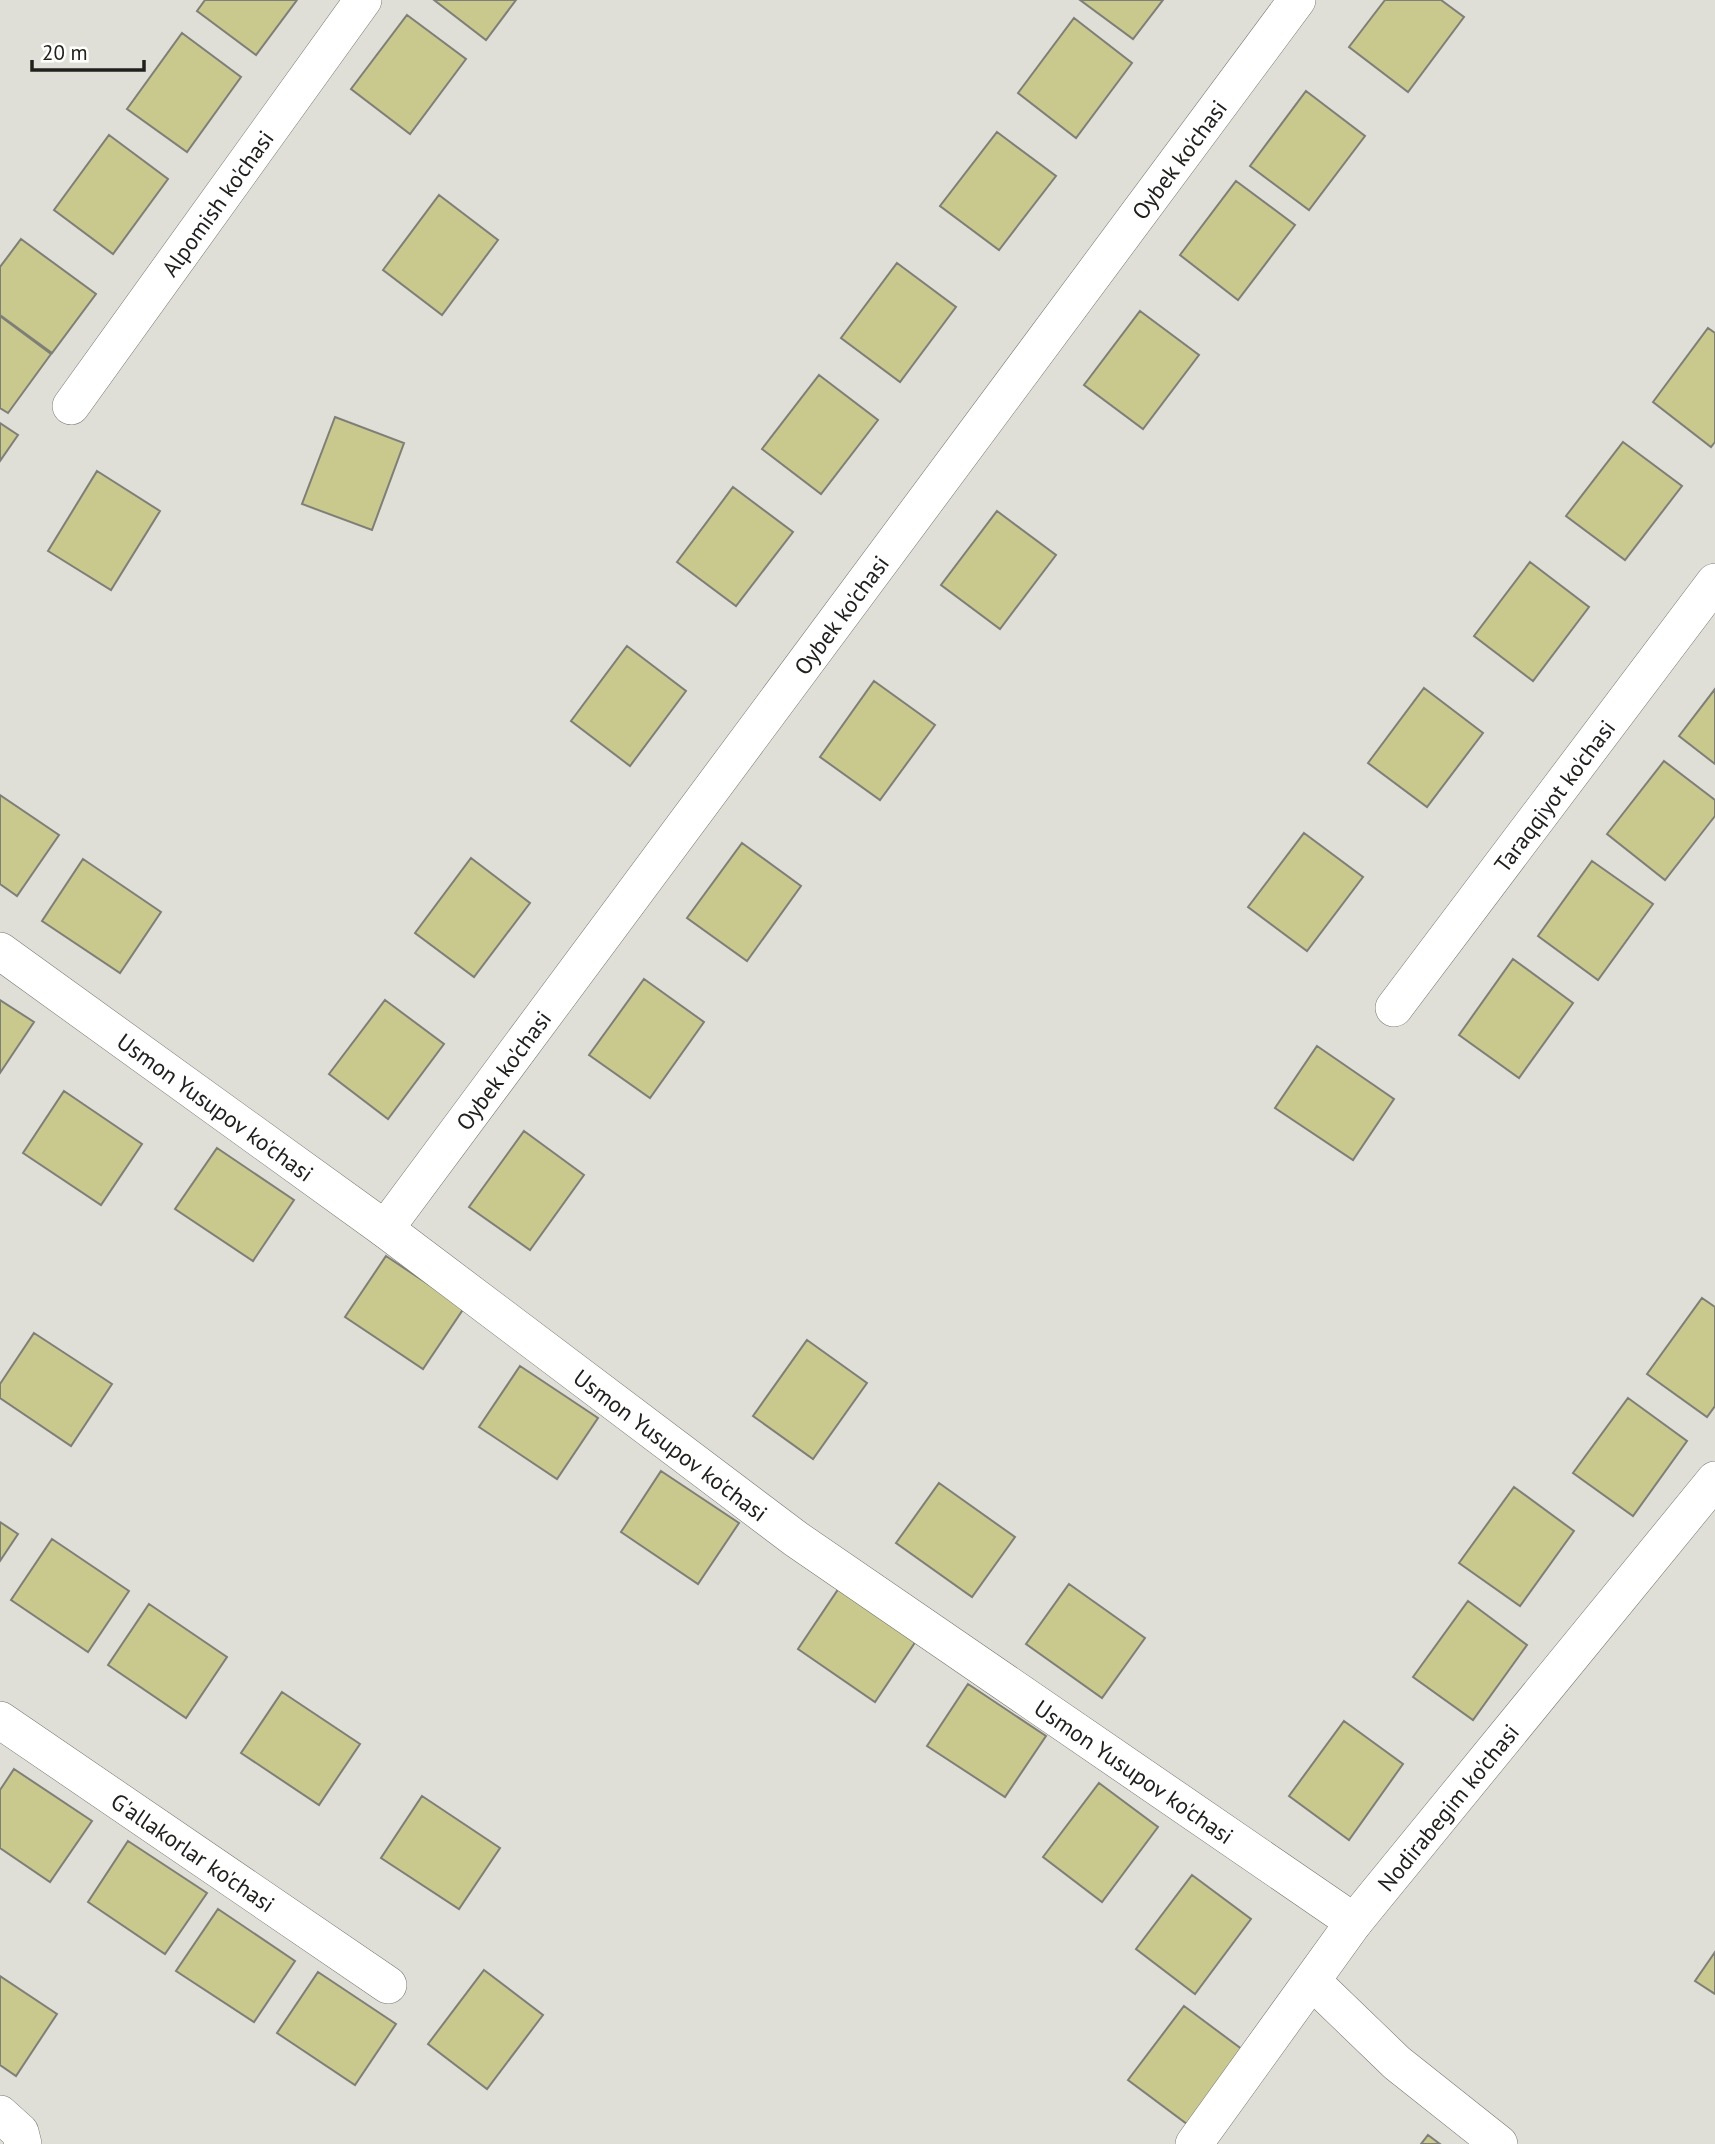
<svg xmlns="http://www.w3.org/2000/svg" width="1715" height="2144" viewBox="0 0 1715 2144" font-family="'PT Sans',sans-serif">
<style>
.building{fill:#c9c88d;stroke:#7f7f79;stroke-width:2}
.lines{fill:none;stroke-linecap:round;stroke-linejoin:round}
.street-casing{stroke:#787871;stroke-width:38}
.street{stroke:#fff;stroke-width:37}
.labels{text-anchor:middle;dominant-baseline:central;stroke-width:5;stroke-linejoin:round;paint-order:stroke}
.street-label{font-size:23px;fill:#20201d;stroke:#fffffe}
</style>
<rect width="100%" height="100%" fill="#dfdfd8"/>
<!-- building -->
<path class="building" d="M 205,0 L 297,0 L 256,55 L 197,11 Z
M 434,0 L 516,0 L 486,40 Z
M 1080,0 L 1163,0 L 1133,39 Z
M 1385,0 L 1441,0 L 1464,17 L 1408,92 L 1349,47 Z
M 407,15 L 466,59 L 410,134 L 351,89 Z
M 1074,18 L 1132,63 L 1076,138 L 1018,93 Z
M 182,33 L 241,77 L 187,152 L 127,109 Z
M 1306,91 L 1365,136 L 1309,210 L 1250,166 Z
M 997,132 L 1056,176 L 999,250 L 940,206 Z
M 109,135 L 168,179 L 113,254 L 54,210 Z
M 1236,181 L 1295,225 L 1238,300 L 1180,255 Z
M 439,195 L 498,240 L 442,315 L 383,270 Z
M 21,239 L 96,294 L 52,353 L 0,315 L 0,267 Z
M 897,263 L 956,307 L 900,382 L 841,338 Z
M 1140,311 L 1199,355 L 1143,429 L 1084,385 Z
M 0,316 L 51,354 L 8,413 L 0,408 Z
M 1708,328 L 1715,333 L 1715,442 L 1711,447 L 1653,402 Z
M 819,375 L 878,420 L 821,494 L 762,449 Z
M 335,417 L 404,443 L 372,530 L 302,504 Z
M 0,423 L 18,435 L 0,461 Z
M 1623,442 L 1682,486 L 1625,560 L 1566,516 Z
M 97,471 L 160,511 L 111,590 L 48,551 Z
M 733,487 L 793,532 L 736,606 L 677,562 Z
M 997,511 L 1056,555 L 1000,629 L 941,585 Z
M 1530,562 L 1589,607 L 1533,681 L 1474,636 Z
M 627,646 L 686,691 L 630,766 L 571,721 Z
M 874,681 L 935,725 L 880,800 L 820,757 Z
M 1424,688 L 1483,733 L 1427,807 L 1368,763 Z
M 1715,689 L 1715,764 L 1679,736 Z
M 1664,761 L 1715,800 L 1715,816 L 1665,880 L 1607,834 Z
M 0,795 L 59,835 L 17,896 L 0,884 Z
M 1304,833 L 1363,877 L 1307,951 L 1248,907 Z
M 742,843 L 801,886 L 747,961 L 687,918 Z
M 471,858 L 530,903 L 474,977 L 415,933 Z
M 83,859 L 161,912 L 120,973 L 42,921 Z
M 1592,861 L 1653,904 L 1598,980 L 1538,936 Z
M 1513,959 L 1573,1003 L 1519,1078 L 1459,1035 Z
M 644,979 L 704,1022 L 650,1098 L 589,1055 Z
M 0,1000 L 34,1022 L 0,1073 Z
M 385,1000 L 444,1044 L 388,1119 L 329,1074 Z
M 1317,1046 L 1394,1099 L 1353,1160 L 1275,1108 Z
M 64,1091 L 142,1144 L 101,1205 L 23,1153 Z
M 524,1131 L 584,1175 L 530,1250 L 469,1207 Z
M 217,1148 L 294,1200 L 253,1261 L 175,1209 Z
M 386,1256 L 464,1308 L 423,1369 L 345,1317 Z
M 1702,1298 L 1715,1307 L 1715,1406 L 1707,1417 L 1647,1374 Z
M 34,1333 L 112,1384 L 71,1446 L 0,1398 L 0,1384 Z
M 807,1340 L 867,1383 L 813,1459 L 753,1416 Z
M 520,1366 L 598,1418 L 557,1479 L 479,1427 Z
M 1628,1398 L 1687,1441 L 1633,1516 L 1573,1473 Z
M 661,1471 L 739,1523 L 698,1584 L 621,1532 Z
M 939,1483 L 1015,1537 L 972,1597 L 896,1543 Z
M 1514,1487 L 1574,1531 L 1520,1606 L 1459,1563 Z
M 0,1522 L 18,1534 L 0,1561 Z
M 52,1539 L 129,1591 L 88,1652 L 11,1600 Z
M 1069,1584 L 1145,1638 L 1102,1698 L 1026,1644 Z
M 839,1588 L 916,1641 L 875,1702 L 798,1649 Z
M 1468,1601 L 1527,1645 L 1473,1720 L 1413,1677 Z
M 149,1604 L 227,1657 L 186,1718 L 108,1665 Z
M 968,1684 L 1046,1736 L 1005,1797 L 927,1746 Z
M 282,1692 L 360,1744 L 319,1805 L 241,1753 Z
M 1344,1721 L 1403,1764 L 1349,1840 L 1289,1796 Z
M 14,1769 L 92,1821 L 50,1882 L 0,1848 L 0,1790 Z
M 1099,1783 L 1158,1827 L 1102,1902 L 1043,1857 Z
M 422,1796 L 500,1848 L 459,1909 L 381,1858 Z
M 128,1841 L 207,1893 L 165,1954 L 88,1902 Z
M 1192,1875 L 1251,1919 L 1195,1994 L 1136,1949 Z
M 218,1909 L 295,1961 L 254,2022 L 176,1971 Z
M 1715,1952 L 1715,1994 L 1695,1981 Z
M 484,1970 L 543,2015 L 487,2089 L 428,2044 Z
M 318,1972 L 396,2024 L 355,2085 L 277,2033 Z
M 0,1976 L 57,2014 L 16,2076 L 0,2065 Z
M 1184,2006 L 1243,2050 L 1187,2124 L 1128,2080 Z
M 1428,2135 L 1440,2144 L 1421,2144 Z"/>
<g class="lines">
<!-- street casing -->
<g class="street-casing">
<g id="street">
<path id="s1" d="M 71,406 L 363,0"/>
<path id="s2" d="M 0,951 L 385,1229 L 796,1539 L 1354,1922"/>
<path id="s3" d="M 1394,1008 L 1715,582"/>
<path id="s4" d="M 385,1229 L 1297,0"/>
<path id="s5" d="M 0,1720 L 388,1985"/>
<path d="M 1313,1982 L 1397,2063 L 1499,2144"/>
<path d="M 0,2114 L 20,2132 L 23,2144"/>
<path id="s6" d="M 1194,2144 L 1354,1922 L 1715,1480"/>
</g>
</g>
<!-- street -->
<use href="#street" class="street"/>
</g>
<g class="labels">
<!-- street labels -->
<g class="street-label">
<text stroke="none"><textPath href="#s4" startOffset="1332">Oybek ko'chasi</textPath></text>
<text stroke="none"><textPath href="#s1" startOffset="250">Alpomish ko'chasi</textPath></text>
<text stroke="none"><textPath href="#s4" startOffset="765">Oybek ko'chasi</textPath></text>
<text stroke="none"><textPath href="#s3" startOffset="266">Taraqqiyot ko'chasi</textPath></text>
<text stroke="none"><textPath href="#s4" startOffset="198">Oybek ko'chasi</textPath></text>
<text stroke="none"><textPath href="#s2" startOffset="266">Usmon Yusupov ko'chasi</textPath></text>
<text stroke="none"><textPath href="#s2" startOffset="833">Usmon Yusupov ko'chasi</textPath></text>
<text stroke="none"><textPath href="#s2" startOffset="1400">Usmon Yusupov ko'chasi</textPath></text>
<text stroke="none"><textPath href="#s6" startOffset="422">Nodirabegim ko'chasi</textPath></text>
<text stroke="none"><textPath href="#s5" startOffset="234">G'allakorlar ko'chasi</textPath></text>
</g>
</g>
<!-- scale -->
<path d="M32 60v10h112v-10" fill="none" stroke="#20201d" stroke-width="3.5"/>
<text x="42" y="60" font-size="21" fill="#20201d" stroke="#fffffe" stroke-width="5" paint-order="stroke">20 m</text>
</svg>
